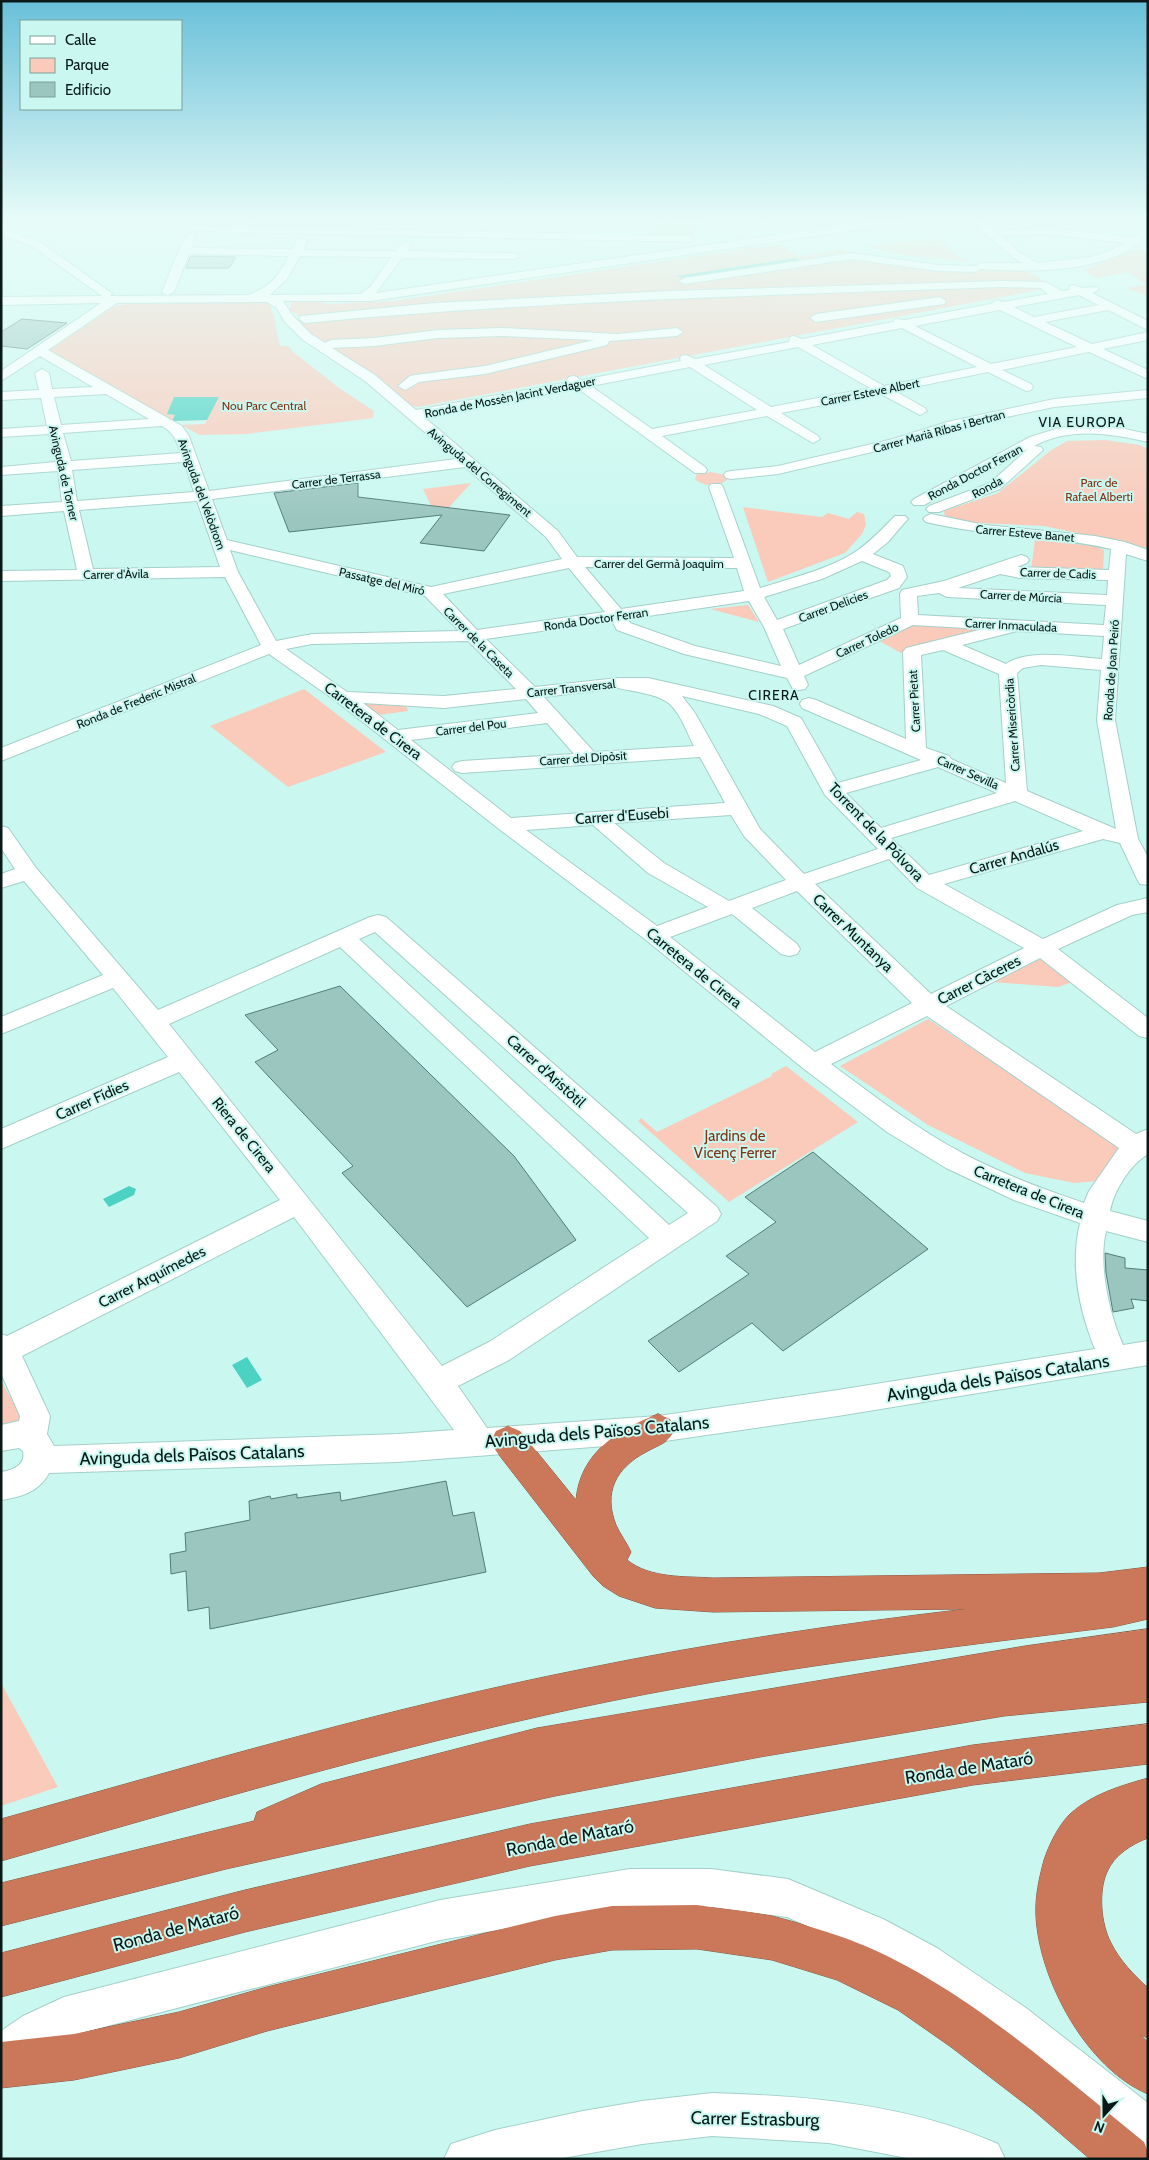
<svg xmlns="http://www.w3.org/2000/svg" width="1149" height="2160" viewBox="0 0 1149 2160" font-family="Cabin,sans-serif">
<style>
.green{fill:#facaba}
.water{fill:#4cd2c3}
.building{fill:#9ac6bf;stroke:#537d77}
.lines{fill:none;stroke-linecap:round;stroke-linejoin:round}
.minor-casing{stroke:#a3d0c9;stroke-width:2}
.highway-casing{stroke:#865643;stroke-width:1}
.minor{fill:#fff;fill-rule:evenodd}
.highway{fill:#ca775a;fill-rule:evenodd}
.labels{text-anchor:middle;dominant-baseline:central;stroke-width:4;stroke-linejoin:round;paint-order:stroke}
.far-street-label{font-size:12px;fill:#081917;stroke:#caf8f0}
.far-park-label{font-size:12px;fill:#823214;stroke:#caf8f0}
.far-neighbourhood-label{font-size:14px;letter-spacing:1px;fill:#081917;stroke:#caf8f0}
.street-label{font-size:15px;fill:#081917;stroke:#caf8f0}
.park-label{font-size:15px;fill:#823214;stroke:#caf8f0}
.near-street-label{font-size:18px;fill:#081917;stroke:#caf8f0}
</style>
<rect width="100%" height="100%" fill="#caf8f0"/>
<!-- green -->
<path class="green" d="M 657,221 L 700,223 L 693,237 L 649,237 Z
M 938,239 L 958,256 L 971,262 L 911,256 L 865,247 L 914,240 L 919,242 Z
M 778,244 L 800,256 L 840,250 L 939,266 L 1021,268 L 1055,287 L 418,407 L 407,405 L 330,350 L 297,323 L 304,321 L 297,314 L 289,311 L 292,301 L 309,300 L 328,304 L 393,301 Z
M 1137,249 L 1148,252 L 1148,296 L 1127,288 L 1147,285 L 1128,272 L 1096,278 L 1084,270 Z
M 268,302 C 274,310 277,334 280,346 L 289,346 L 292,351 L 339,388 L 374,411 L 373,418 L 247,434 L 200,435 L 181,425 L 205,424 L 207,420 L 172,421 L 47,352 L 115,306 L 128,304 Z
M 1105,440 L 1140,445 L 1148,449 L 1148,548 L 1044,526 L 981,523 L 945,517 L 944,511 L 998,493 L 1050,451 L 1067,441 Z
M 711,472 L 725,475 L 727,480 C 718,487 703,487 695,479 L 697,474 Z
M 471,483 L 443,514 L 436,516 L 423,489 Z
M 743,507 L 822,517 L 828,513 L 849,519 L 857,512 L 864,514 L 866,525 L 862,534 L 845,553 L 768,582 Z
M 1035,540 L 1094,546 L 1104,550 L 1103,572 L 1031,570 Z
M 748,605 L 759,622 L 710,609 Z
M 917,621 L 1002,626 L 901,653 L 876,639 Z
M 304,689 L 386,752 L 288,787 L 210,726 Z
M 360,701 L 406,706 L 408,711 L 379,715 Z
M 1047,956 L 1078,980 L 1058,987 L 991,982 Z
M 928,1019 L 1118,1145 L 1123,1154 L 1098,1181 L 1074,1183 L 1025,1173 L 928,1125 L 840,1066 Z
M 786,1066 L 858,1122 L 729,1202 L 638,1121 L 641,1118 L 657,1132 L 772,1076 L 771,1074 Z
M 1,1381 L 18,1411 L 29,1422 L 1,1427 Z
M 1,1683 L 58,1787 L 1,1806 Z"/>
<!-- water -->
<path class="water" d="M 796,258 L 799,260 L 681,278 L 678,276 L 644,281 Z
M 174,397 L 219,397 L 207,420 L 172,421 L 175,415 L 167,414 Z
M 129,1186 L 136,1189 L 134,1195 L 109,1207 L 103,1199 Z
M 247,1357 L 262,1380 L 247,1388 L 232,1365 Z"/>
<!-- building -->
<path class="building" d="M 193,256 L 236,257 L 229,268 L 186,268 L 190,257 Z
M 22,319 L 67,323 L 27,349 L 1,346 L 1,332 Z
M 358,483 L 358,497 L 510,515 L 484,551 L 420,543 L 442,515 L 289,532 L 274,493 Z
M 340,986 L 514,1156 L 576,1240 L 467,1307 L 342,1173 L 353,1166 L 255,1062 L 278,1050 L 245,1015 Z
M 813,1152 L 928,1249 L 783,1351 L 752,1323 L 679,1372 L 648,1341 L 749,1274 L 726,1256 L 776,1222 L 745,1197 Z
M 1105,1253 L 1125,1258 L 1125,1268 L 1148,1270 L 1148,1301 L 1131,1299 L 1134,1308 L 1113,1312 L 1106,1273 Z
M 446,1481 L 453,1516 L 474,1512 L 486,1572 L 210,1629 L 209,1607 L 188,1611 L 186,1571 L 171,1574 L 170,1554 L 186,1551 L 185,1533 L 250,1520 L 249,1501 L 270,1496 L 271,1499 L 297,1494 L 297,1498 L 340,1492 L 341,1501 Z"/>
<g class="lines">
<!-- minor casing -->
<g class="minor-casing">
<path id="minor" d="M 662,220 L 708,220 L 711,223 L 706,226 L 667,223 Z
M 879,220 L 908,220 L 903,223 L 371,301 L 283,301 L 293,316 L 311,334 L 325,343 L 331,340 L 374,338 L 438,330 L 502,328 L 618,334 L 677,328 L 683,332 L 677,336 L 609,341 L 607,345 L 485,374 L 419,382 L 405,390 L 398,386 L 410,376 L 415,375 L 485,366 L 594,340 L 502,336 L 438,338 L 374,346 L 332,348 L 375,375 L 416,410 L 569,382 L 567,380 L 569,377 L 574,376 L 582,380 L 681,361 L 680,359 L 681,356 L 686,355 L 695,359 L 789,342 L 790,337 L 794,336 L 802,339 L 893,322 L 895,319 L 905,320 L 991,304 L 997,300 L 1003,302 L 1048,294 L 1041,288 L 1003,287 C 770,295 537,301 305,323 L 299,319 L 301,316 L 435,303 L 669,291 L 1003,281 L 1046,282 L 1062,291 L 1069,290 L 1070,286 L 1074,285 L 1082,288 L 1097,287 L 1099,289 L 1097,291 L 1092,293 L 1148,321 L 1148,330 L 1108,310 L 1045,322 L 1092,344 L 1148,332 L 1148,340 L 1103,349 L 1148,370 L 1148,379 L 1089,352 L 1002,370 L 1031,384 L 1033,387 L 1031,390 L 1026,391 L 988,372 L 895,391 L 925,408 L 927,411 L 920,415 L 881,394 L 781,413 L 818,436 L 820,439 L 813,443 L 767,416 L 662,436 L 705,467 L 707,470 L 705,473 L 695,473 L 577,388 L 424,417 L 558,531 L 577,557 L 734,558 L 709,487 L 711,484 L 721,484 L 723,487 L 760,588 C 789,579 833,568 858,550 C 872,540 883,528 895,516 L 905,516 L 908,519 L 905,522 L 888,542 L 873,554 L 903,566 L 907,577 L 899,588 L 783,629 L 799,665 L 901,618 L 900,594 L 902,590 L 944,581 L 1021,555 L 1027,557 L 1029,560 L 1027,563 L 1017,567 L 1109,570 L 1111,549 C 1050,535 987,537 926,522 L 923,519 L 926,516 L 931,514 L 985,525 L 1095,536 L 1125,542 L 1148,550 L 1148,561 L 1126,554 L 1115,720 L 1138,839 L 1148,857 L 1148,885 L 1140,884 L 1137,879 L 1120,843 L 1103,839 L 944,884 L 1043,939 L 1117,905 L 1148,898 L 1148,912 L 1132,915 L 1058,949 L 1148,1018 L 1148,1038 L 1139,1036 L 1040,958 L 946,1006 L 1136,1134 L 1148,1129 L 1148,1154 C 1130,1165 1114,1190 1110,1211 L 1148,1221 L 1148,1242 L 1106,1231 C 1098,1265 1109,1313 1123,1345 L 1148,1341 L 1148,1365 L 838,1416 L 658,1442 L 398,1462 L 49,1473 C 39,1492 21,1497 1,1500 L 1,1472 C 13,1470 26,1465 23,1451 L 19,1448 L 1,1451 L 1,1425 L 19,1421 L 20,1416 L 1,1373 L 1,1334 L 7,1336 L 280,1200 L 179,1072 L 1,1149 L 1,1129 L 168,1057 L 113,988 L 1,1034 L 1,1017 L 103,975 L 24,881 L 1,888 L 1,874 L 15,869 L 1,848 L 1,826 L 8,828 L 36,868 L 158,1010 L 370,917 L 378,915 L 386,917 L 717,1207 L 721,1214 L 717,1221 L 509,1360 L 458,1386 L 487,1428 L 658,1416 L 838,1390 L 1095,1349 C 1079,1310 1070,1265 1080,1223 L 1014,1200 L 946,1168 L 887,1132 L 804,1069 L 646,940 L 499,829 L 336,701 L 269,654 L 1,761 L 1,748 L 261,645 L 225,577 L 1,581 L 1,571 L 77,570 L 64,511 L 1,516 L 1,506 L 62,502 L 58,471 L 1,475 L 1,467 L 56,462 L 49,434 L 1,437 L 1,429 L 47,426 L 41,398 L 1,400 L 1,392 L 39,390 L 35,373 L 42,369 L 49,373 L 52,389 L 93,387 L 40,356 L 1,381 L 1,371 L 101,303 L 1,305 L 1,297 L 102,296 L 32,246 L 1,235 L 1,228 L 40,242 L 110,292 L 112,294 L 110,296 L 248,295 C 269,288 279,276 289,256 L 189,254 L 174,292 L 168,295 L 164,294 L 162,292 C 167,281 182,235 191,233 L 196,236 L 192,248 L 292,249 L 298,239 L 302,238 L 307,241 L 303,250 L 396,251 L 402,243 L 406,242 L 411,245 L 407,251 L 514,253 L 520,256 L 514,259 L 402,258 L 376,293 ZM 300,256 L 391,257 L 371,286 L 361,294 L 270,295 L 287,279 ZM 1079,295 L 1098,305 L 1034,317 L 1014,307 ZM 267,302 L 277,308 L 284,321 L 303,340 L 365,381 L 456,459 L 209,491 L 189,436 L 182,426 L 48,350 L 117,303 ZM 1000,310 L 1077,347 L 991,364 L 915,326 ZM 902,328 L 977,367 L 884,386 L 812,345 ZM 798,347 L 870,388 L 771,407 L 704,365 ZM 690,367 L 757,410 L 652,429 L 591,386 ZM 106,394 L 149,419 L 61,425 L 54,397 ZM 162,426 C 174,433 176,440 181,453 L 71,461 L 63,433 ZM 184,462 L 194,492 L 77,501 L 72,470 ZM 465,467 L 546,537 L 562,559 L 431,587 L 227,540 L 212,499 ZM 197,501 L 220,567 L 93,569 L 79,510 ZM 230,550 L 425,596 L 459,631 L 312,634 L 276,641 L 238,572 ZM 862,561 L 889,572 L 891,576 L 887,580 L 777,620 L 764,597 L 822,579 ZM 585,567 L 737,568 L 744,591 L 621,609 ZM 569,568 L 605,612 L 477,630 L 443,594 ZM 1000,574 L 1020,578 L 1108,580 L 1107,595 L 958,588 ZM 939,593 L 947,597 L 1106,605 L 1104,625 L 918,615 L 917,596 ZM 749,601 L 764,627 L 781,666 L 695,646 L 630,623 L 628,619 ZM 612,621 L 617,630 L 684,654 L 787,678 L 793,689 L 799,690 L 805,689 L 808,685 L 804,676 L 913,625 L 983,629 L 906,648 L 903,652 L 906,739 L 816,700 L 809,698 L 802,700 L 800,704 L 802,708 L 921,760 L 838,783 L 801,718 L 773,706 L 648,678 L 618,678 L 535,687 L 486,639 ZM 1017,631 L 1104,636 L 1102,659 C 1075,657 1029,648 1006,664 L 962,645 ZM 468,641 L 516,689 L 444,696 L 347,692 L 286,649 L 312,644 ZM 943,650 L 999,674 L 1006,783 L 951,759 L 949,756 L 926,748 L 921,655 ZM 1041,665 L 1101,670 L 1097,720 L 1116,829 L 1027,791 L 1017,673 L 1023,668 ZM 618,688 C 634,692 654,693 667,702 C 680,711 687,733 694,746 L 594,752 L 544,697 ZM 682,696 L 759,714 L 787,726 L 825,795 L 878,849 L 804,874 L 760,829 L 695,713 ZM 526,699 L 538,713 L 398,730 L 363,703 L 444,708 ZM 547,723 L 574,754 L 462,761 L 455,763 L 452,767 L 455,771 L 462,773 L 700,757 L 725,803 L 511,818 L 411,740 ZM 938,767 L 997,793 L 881,828 L 846,793 ZM 1015,801 L 1083,831 L 929,875 L 891,838 ZM 731,815 L 744,836 L 786,880 L 729,901 L 664,863 L 614,823 ZM 593,825 L 648,873 L 708,907 L 657,926 L 526,830 ZM 889,859 L 917,888 L 1024,948 L 931,994 L 815,884 ZM 797,891 L 912,1003 L 815,1052 L 670,937 L 732,914 L 781,954 L 789,956 L 797,954 L 800,949 L 797,944 L 752,908 ZM 375,932 L 688,1213 L 669,1225 L 359,939 ZM 340,947 L 649,1238 L 489,1342 L 442,1366 L 169,1024 ZM 927,1016 L 1119,1148 L 1089,1191 L 1084,1203 C 1043,1189 1002,1174 964,1154 C 917,1129 874,1096 831,1064 ZM 294,1217 L 454,1430 L 398,1434 L 54,1446 L 47,1434 L 50,1416 L 22,1356 Z
M 968,220 L 984,221 L 1019,252 L 1037,263 L 1090,257 L 1104,253 L 1125,243 L 1047,234 L 1004,236 L 1000,235 L 999,233 L 1000,231 L 1047,228 L 1132,237 L 1148,227 L 1148,235 C 1141,241 1134,248 1126,252 C 1082,273 1028,272 980,269 L 975,272 L 938,271 L 852,259 L 685,284 L 679,281 L 685,278 L 852,253 L 938,265 L 976,266 L 981,263 L 1022,263 L 1011,256 L 976,225 Z
M 195,226 L 689,236 L 694,239 L 689,242 L 191,231 L 190,229 L 191,227 Z
M 940,297 L 946,301 L 944,304 L 816,322 L 810,318 L 816,314 Z
M 1148,390 L 1148,398 L 1054,407 L 950,429 L 902,445 L 778,474 L 731,479 L 726,478 L 724,475 L 726,472 L 731,471 L 778,466 L 893,439 L 947,422 L 1054,399 Z
M 1091,425 L 1120,428 L 1148,434 L 1148,442 C 1110,433 1069,427 1034,446 L 1041,447 L 1043,450 L 1000,489 L 939,512 L 929,512 L 926,509 L 929,506 L 990,483 L 1028,449 L 924,505 L 914,505 L 911,502 L 914,499 L 1030,437 L 1062,427 Z
M 630,1869 L 711,1869 L 788,1879 L 885,1920 L 937,1948 L 1026,2008 L 1148,2103 L 1148,2151 L 1133,2145 L 998,2036 L 909,1976 L 857,1948 L 787,1917 L 711,1907 L 630,1907 L 440,1940 L 69,2036 L 37,2056 L 16,2076 L 1,2082 L 1,2031 L 23,2016 L 64,1997 L 440,1900 Z
M 712,2093 C 809,2096 908,2104 998,2144 L 1005,2159 L 912,2159 L 829,2143 L 712,2136 L 642,2144 L 557,2159 L 444,2159 L 451,2144 L 495,2130 L 583,2111 L 642,2101 Z"/>
</g>
<!-- highway casing -->
<g class="highway-casing">
<path id="highway" d="M 658,1414 L 670,1419 L 675,1429 C 668,1444 660,1444 646,1452 C 616,1468 603,1492 616,1525 C 620,1534 627,1543 631,1552 L 627,1560 C 651,1579 685,1576 713,1578 L 1099,1573 L 1148,1567 L 1148,1619 L 1113,1627 C 935,1649 757,1670 582,1707 C 386,1749 194,1806 1,1861 L 1,1819 C 194,1765 387,1708 583,1669 C 710,1643 838,1624 966,1609 L 713,1612 L 655,1608 L 619,1596 L 603,1586 L 593,1576 L 496,1451 L 491,1441 L 496,1431 L 508,1426 L 520,1431 L 576,1500 C 580,1453 618,1429 658,1414 Z
M 1148,1629 L 1148,1702 L 1004,1716 L 760,1757 L 555,1796 L 226,1869 L 1,1926 L 1,1883 L 254,1821 L 257,1812 L 321,1784 L 537,1728 L 1025,1646 Z
M 1148,1724 L 1148,1764 L 973,1785 L 530,1866 L 245,1932 L 1,1997 L 1,1953 L 245,1890 L 530,1824 L 973,1745 Z
M 1148,1778 L 1148,1838 C 1132,1844 1114,1855 1107,1872 C 1098,1892 1101,1924 1111,1943 C 1120,1961 1134,1975 1148,1988 L 1148,2038 L 1140,2035 L 1148,2042 L 1148,2094 C 1087,2069 1039,1980 1036,1916 C 1035,1896 1039,1879 1044,1860 C 1049,1845 1058,1826 1070,1814 C 1092,1794 1120,1786 1148,1778 Z
M 697,1905 C 722,1909 748,1911 772,1916 C 796,1922 821,1930 845,1938 C 954,1978 1054,2069 1144,2142 L 1148,2152 L 1148,2159 L 1090,2159 L 1033,2110 L 951,2047 L 898,2010 L 837,1980 L 772,1960 L 697,1949 L 612,1950 L 555,1960 L 267,2031 L 179,2058 L 74,2080 L 1,2088 L 1,2042 L 74,2034 L 179,2012 L 267,1987 L 555,1916 L 612,1906 Z"/>
</g>
<!-- minor -->
<use href="#minor" class="minor"/>
<!-- highway -->
<use href="#highway" class="highway"/>
</g>
<!-- sky -->
<linearGradient id="sky" x2="0" y2="1"><stop stop-color="#69c0d9"/><stop offset="0.42" stop-color="#e7fcf8"/><stop offset="1" stop-color="#e7fcf8" stop-opacity="0"/></linearGradient>
<rect width="1149" height="523" fill="url(#sky)"/>
<g class="labels">
<!-- far-street labels -->
<g class="far-street-label">
<text transform="translate(870 392) rotate(-11)">Carrer Esteve Albert</text>
<text transform="translate(510 397) rotate(-11)">Ronda de Mossèn Jacint Verdaguer</text>
<text transform="translate(939 431) rotate(-15)">Carrer Marià Ribas i Bertran</text>
<text transform="translate(480 472) rotate(40)">Avinguda del Corregiment</text>
<text transform="translate(975 472) rotate(-28)">Ronda Doctor Ferran</text>
<text transform="translate(64 473) rotate(77)">Avinguda de Torner</text>
<text transform="translate(336 479) rotate(-7)">Carrer de Terrassa</text>
<text transform="translate(987 487) rotate(-28)">Ronda</text>
<text transform="translate(202 494) rotate(70)">Avinguda del Velòdrom</text>
<text transform="translate(1025 533) rotate(5)">Carrer Esteve Banet</text>
<text x="659" y="563">Carrer del Germà Joaquim</text>
<text transform="translate(1058 573) rotate(2)">Carrer de Cadis</text>
<text transform="translate(116 574) rotate(-1)">Carrer d'Àvila</text>
<text transform="translate(382 581) rotate(13)">Passatge del Miró</text>
<text transform="translate(1021 596) rotate(3)">Carrer de Múrcia</text>
<text transform="translate(833 606) rotate(-20)">Carrer Delicies</text>
<text transform="translate(596 619) rotate(-8)">Ronda Doctor Ferran</text>
<text transform="translate(1011 625) rotate(3)">Carrer Inmaculada</text>
<text transform="translate(867 640) rotate(-25)">Carrer Toledo</text>
<text transform="translate(479 642) rotate(45)">Carrer de la Caseta</text>
<text transform="translate(1111 670) rotate(-86)">Ronda de Joan Peiró</text>
<text transform="translate(571 688) rotate(-6)">Carrer Transversal</text>
<text transform="translate(136 701) rotate(-22)">Ronda de Frederic Mistral</text>
<text transform="translate(914 701) rotate(-93)">Carrer Pietat</text>
<text transform="translate(1012 725) rotate(-94)">Carrer Misericòrdia</text>
<text transform="translate(471 727) rotate(-7)">Carrer del Pou</text>
<text transform="translate(583 758) rotate(-4)">Carrer del Dipòsit</text>
<text transform="translate(968 772) rotate(24)">Carrer Sevilla</text>
</g>
<!-- far-park labels -->
<g class="far-park-label">
<text x="264" y="405">Nou Parc Central</text>
<text x="1099" y="482">Parc de<tspan x="1099" dy="14">Rafael Alberti</tspan></text>
</g>
<!-- far-neighbourhood labels -->
<g class="far-neighbourhood-label">
<text x="1082" y="422">VIA EUROPA</text>
<text x="774" y="695">CIRERA</text>
</g>
<!-- street labels -->
<g class="street-label">
<text transform="translate(373 721) rotate(37)">Carretera de Cirera</text>
<text transform="translate(622 816) rotate(-4)">Carrer d'Eusebi</text>
<text transform="translate(876 832) rotate(46)">Torrent de la Pólvora</text>
<text transform="translate(1014 857) rotate(-16)">Carrer Andalús</text>
<text transform="translate(853 933) rotate(44)">Carrer Muntanya</text>
<text transform="translate(694 968) rotate(39)">Carretera de Cirera</text>
<text transform="translate(979 980) rotate(-27)">Carrer Càceres</text>
<text transform="translate(546 1071) rotate(42)">Carrer d'Aristòtil</text>
<text transform="translate(92 1100) rotate(-24)">Carrer Fídies</text>
<text transform="translate(244 1135) rotate(51)">Riera de Cirera</text>
<text transform="translate(1029 1192) rotate(22)">Carretera de Cirera</text>
<text transform="translate(152 1277) rotate(-27)">Carrer Arquímedes</text>
</g>
<!-- park labels -->
<g class="park-label">
<text x="735" y="1136">Jardins de<tspan x="735" dy="17">Vicenç Ferrer</tspan></text>
</g>
<!-- near-street labels -->
<g class="near-street-label">
<text transform="translate(998 1378) rotate(-9)">Avinguda dels Països Catalans</text>
<text transform="translate(597 1432) rotate(-5)">Avinguda dels Països Catalans</text>
<text transform="translate(192 1455) rotate(-2)">Avinguda dels Països Catalans</text>
<text transform="translate(969 1768) rotate(-9)">Ronda de Mataró</text>
<text transform="translate(570 1838) rotate(-11)">Ronda de Mataró</text>
<text transform="translate(176 1929) rotate(-15)">Ronda de Mataró</text>
<text transform="translate(755 2119) rotate(1)">Carrer Estrasburg</text>
</g>
</g>
<!-- border -->
<rect width="1149" height="2160" fill="none" stroke="#081917" stroke-width="5"/>
<!-- legend -->
<rect x="20" y="20" width="162" height="90" fill="#caf8f0" stroke="#7c9f99"/>
<rect x="30" y="36" width="25" height="8" fill="#ffffff" stroke="#7c9f99"/>
<text x="65" y="45" font-size="15" fill="#081917">Calle</text>
<rect x="30" y="58" width="25" height="15" fill="#facaba" stroke="#7c9f99"/>
<text x="65" y="70" font-size="15" fill="#081917">Parque</text>
<rect x="30" y="82" width="25" height="15" fill="#9ac6bf" stroke="#7c9f99"/>
<text x="65" y="95" font-size="15" fill="#081917">Edificio</text>
<!-- north arrow -->
<g transform="translate(1104 2115) rotate(201)" stroke="#caf8f0" stroke-width="4" paint-order="stroke">
<path d="M0-4L9 19L0 12L-9 19Z" fill="#081917"/>
<text y="-8" font-size="14" font-weight="bold" text-anchor="middle" fill="#081917">N</text>
</g>
</svg>
